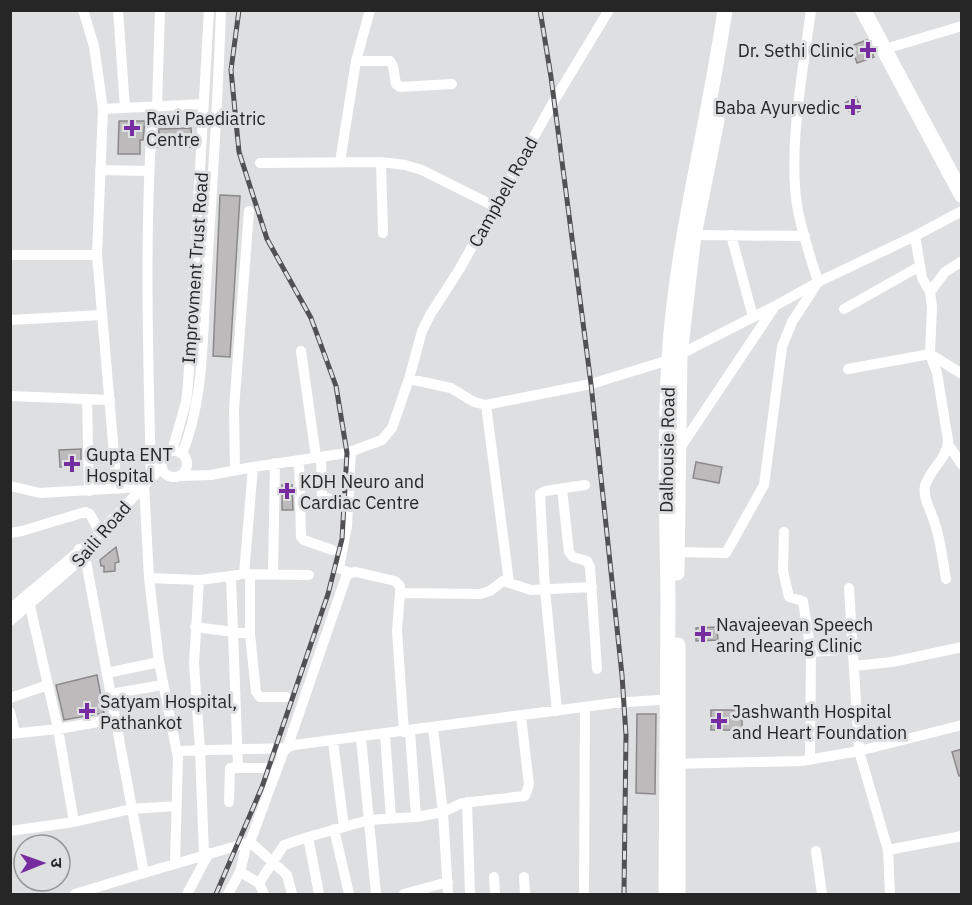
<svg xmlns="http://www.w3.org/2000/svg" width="972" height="905" viewBox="0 0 972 905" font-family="'IBM Plex Sans','Noto Sans Devanagari',sans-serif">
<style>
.building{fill:#bcbabb;stroke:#8c898b;stroke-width:1.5}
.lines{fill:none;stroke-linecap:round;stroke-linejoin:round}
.street{stroke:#fff;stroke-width:10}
.secondary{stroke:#fff;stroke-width:15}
.primary{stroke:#fff;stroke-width:16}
.rail-casing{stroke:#515153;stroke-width:5}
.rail{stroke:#dddfe1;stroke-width:3;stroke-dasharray:9;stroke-linecap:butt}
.poi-dot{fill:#772c9f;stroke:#dddfe1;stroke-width:2}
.labels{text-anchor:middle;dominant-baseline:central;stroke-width:6;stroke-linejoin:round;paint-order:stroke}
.poi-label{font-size:18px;fill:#262627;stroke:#dddfe1;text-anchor:start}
.street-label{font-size:18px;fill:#262627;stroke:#dddfe1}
</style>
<rect width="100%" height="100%" fill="#dddfe1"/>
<!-- building -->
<path class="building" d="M 867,40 L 874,57 L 857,63 L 851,46 Z
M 856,97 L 862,110 L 851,115 L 845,103 Z
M 119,121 L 145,121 L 143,140 L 140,140 L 140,154 L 118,154 Z
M 191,128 L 192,147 L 158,147 L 159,129 Z
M 220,195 L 240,196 L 230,357 L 213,356 Z
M 81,449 L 81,466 L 60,467 L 59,450 Z
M 696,462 L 722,467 L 719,483 L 693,478 Z
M 282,485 L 292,485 L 293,510 L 282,510 Z
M 116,547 L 119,562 L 115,563 L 115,571 L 104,572 L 104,566 L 101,566 L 100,560 Z
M 717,627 L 718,640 L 696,641 L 696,628 Z
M 97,675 L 104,713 L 64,720 L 56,685 Z
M 711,710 L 742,710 L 742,730 L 711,730 Z
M 637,714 L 656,714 L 655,794 L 636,793 Z
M 962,749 L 962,775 L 959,776 L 952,752 Z"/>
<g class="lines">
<!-- street -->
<path class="street" d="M 83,10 L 94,46 L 103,109 L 97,255 L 117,489
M 118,10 L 125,108
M 885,49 L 962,26
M 356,61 L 390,61 L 393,66 L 396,84 L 400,87 L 452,84
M 157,106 L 160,10
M 103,109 L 204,104
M 340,162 L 356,61 L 370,10
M 381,162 L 405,165 L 422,170 L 496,207
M 260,163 L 381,162 L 383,233
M 100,170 L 148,171
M 694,235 L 805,236
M 731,235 L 753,317
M 915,236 L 922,278 L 930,292 L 932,307 L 930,354 L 937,373 L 948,440 C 948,458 930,469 925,486 C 923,496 928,505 931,513 C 940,534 942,557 946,579
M 10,255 L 97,255
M 930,292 L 945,272 L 962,261
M 844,309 L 920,266
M 10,320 L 101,315
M 301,351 L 316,457
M 848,369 L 930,354 L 962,374
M 409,379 L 422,331 L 430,315 L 459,270 L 554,101 L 609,10
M 10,396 L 110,400
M 87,399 L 89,491
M 486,405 L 509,582
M 948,444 L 962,465
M 680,448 L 773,309
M 172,451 L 186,402 L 188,384 L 209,10
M161 464a13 13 0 1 1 26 0a13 13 0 1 1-26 0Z
M 182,454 C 204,400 202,341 206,284 C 212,193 218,102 221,10
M 321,457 L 322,498 L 332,499
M 299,460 L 301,537 L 304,540 L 332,550
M 253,467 L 244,574 L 309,575
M 235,470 L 234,409 L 249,211
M 179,476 L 211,475 L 253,467 L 347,453 L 382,440 L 392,428 L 409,379 L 451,388 L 474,402 L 486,405 L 591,384 L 669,360 L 775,306 L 818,282 L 915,236 L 962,211
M 151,477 C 148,354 144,230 153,107
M 144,484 L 149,578 L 159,662 L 178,758 L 175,862
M 10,486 L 40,493 L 141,487
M 562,489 L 569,552 L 573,557 L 587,561 L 590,567 L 597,669
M 784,532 L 783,571 L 789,597 L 803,601 L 811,652 L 810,760
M 10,533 L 22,531 L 85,512 L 90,514 L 100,533
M 79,549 L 85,556 L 144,873 L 250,842 L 283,753 L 287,748 L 294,745 L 614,703 L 673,699
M 677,552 L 726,553 L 764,485 L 782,347 L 792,322 L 818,282 C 811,259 803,235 798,211 C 787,153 803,70 811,10
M 350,573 L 339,568 L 347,526 L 351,451
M 250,574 L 250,634 L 256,692 L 260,697 L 286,697
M 273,574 L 275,463
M 149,578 L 199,580 L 238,575
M 231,578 L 238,767
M 199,580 L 194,664 L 200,750 L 204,854
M 849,588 L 859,751 L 888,850
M 30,606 L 58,729 L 74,822
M 10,609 L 84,547
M 10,621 L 85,556 L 89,544 L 162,467
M 195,627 L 250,634
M 811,652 L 853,649
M 854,666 L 892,662 L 962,647
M 107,673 L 159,662
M 111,694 L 162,685
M 10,698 L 48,685
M 557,711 L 545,590 L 540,494 L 545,491 L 585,485
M 10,712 L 15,733
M 433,728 L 443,812 L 448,894
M 410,731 L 416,817
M 404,732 L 397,631 L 400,593 L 480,594 L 490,591 L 503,581 L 531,590 L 592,587
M 10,734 L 58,729 L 115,719
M 385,735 L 391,818
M 361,738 L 376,894
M 333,742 L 344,827
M 177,751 L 287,748 L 346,577 L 350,573 L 356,572 L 395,581 L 400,586 L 400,593
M 671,764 L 802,761 L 859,751 L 962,725
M 229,802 L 230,768 L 269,768
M 467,802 L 470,894
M 334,829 L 349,894
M 10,831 L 74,822 L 131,809 L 177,806
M 308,837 L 319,894
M 250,842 L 287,875 L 292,894
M 816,851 L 822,894
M 240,872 L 259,883 L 264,894
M 494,877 L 495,894
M 524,877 L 525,894
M 259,883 L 284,845 L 308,837 L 369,820 L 416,817 L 443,812 L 462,803 L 525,796 L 529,785 L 521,716
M 75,894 L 144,873
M 187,894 L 209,853
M 228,894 L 240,872 L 247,843
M 404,894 L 448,882
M 584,894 L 585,707
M 890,894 L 888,850 L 962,836"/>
<!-- secondary -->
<path class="secondary" d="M 677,573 L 680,355 L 694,235 L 717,120
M 666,894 C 666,796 668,698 668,600 C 667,520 664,439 669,359 C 676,242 708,127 725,10
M 678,894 L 678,645"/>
<!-- primary -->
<path class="primary" d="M 863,10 L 962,195"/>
<!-- rail casing -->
<g class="rail-casing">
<path id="rail" d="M 540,10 L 551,77 L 591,384 L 622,675 L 626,735 L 624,894
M 216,894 L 262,787 L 328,594 L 342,539 L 347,453 L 336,386 L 311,318 L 267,239 L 239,152 L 231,70 L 239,10"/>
</g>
<!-- rail -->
<use href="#rail" class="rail"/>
</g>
<!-- markers -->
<g class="poi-dot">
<path d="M865 41h6v6h6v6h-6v6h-6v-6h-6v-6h6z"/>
<path d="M850 98h6v6h6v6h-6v6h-6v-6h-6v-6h6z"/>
<path d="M129 119h6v6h6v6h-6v6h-6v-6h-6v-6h6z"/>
<path d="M69 455h6v6h6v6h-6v6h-6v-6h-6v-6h6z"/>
<path d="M284 482h6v6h6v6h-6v6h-6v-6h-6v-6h6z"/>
<path d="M700 625h6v6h6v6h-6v6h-6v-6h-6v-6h6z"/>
<path d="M84 702h6v6h6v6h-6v6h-6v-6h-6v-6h6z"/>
<path d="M716 712h6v6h6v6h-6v6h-6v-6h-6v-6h6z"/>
</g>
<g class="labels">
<!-- poi labels -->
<g class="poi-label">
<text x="854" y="50" text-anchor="end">Dr. Sethi Clinic</text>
<text x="840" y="107" text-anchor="end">Baba Ayurvedic</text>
<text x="146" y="118">Ravi Paediatric<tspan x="146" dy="21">Centre</tspan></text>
<text x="86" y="454">Gupta ENT<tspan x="86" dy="21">Hospital</tspan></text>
<text x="300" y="481">KDH Neuro and<tspan x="300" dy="21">Cardiac Centre</tspan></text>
<text x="716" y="624">Navajeevan Speech<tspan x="716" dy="21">and Hearing Clinic</tspan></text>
<text x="100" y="701">Satyam Hospital,<tspan x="100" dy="21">Pathankot</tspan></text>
<text x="732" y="711">Jashwanth Hospital<tspan x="732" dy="21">and Heart Foundation</tspan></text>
</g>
<!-- street labels -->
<g class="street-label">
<text transform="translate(503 192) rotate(-61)">Campbell Road</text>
<text transform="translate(195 268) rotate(-86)">Improvment Trust Road</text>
<text transform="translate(667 450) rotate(-89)">Dalhousie Road</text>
<text transform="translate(101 534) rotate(-49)">Saili Road</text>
</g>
</g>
<!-- border -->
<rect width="972" height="905" fill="none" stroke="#262627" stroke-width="24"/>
<!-- north arrow -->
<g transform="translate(42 863) rotate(89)"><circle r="28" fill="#dddfe1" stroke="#949597" stroke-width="1.5"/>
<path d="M0-4.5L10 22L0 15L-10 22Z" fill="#772c9f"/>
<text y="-9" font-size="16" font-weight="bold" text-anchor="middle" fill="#262627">उ</text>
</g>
</svg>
